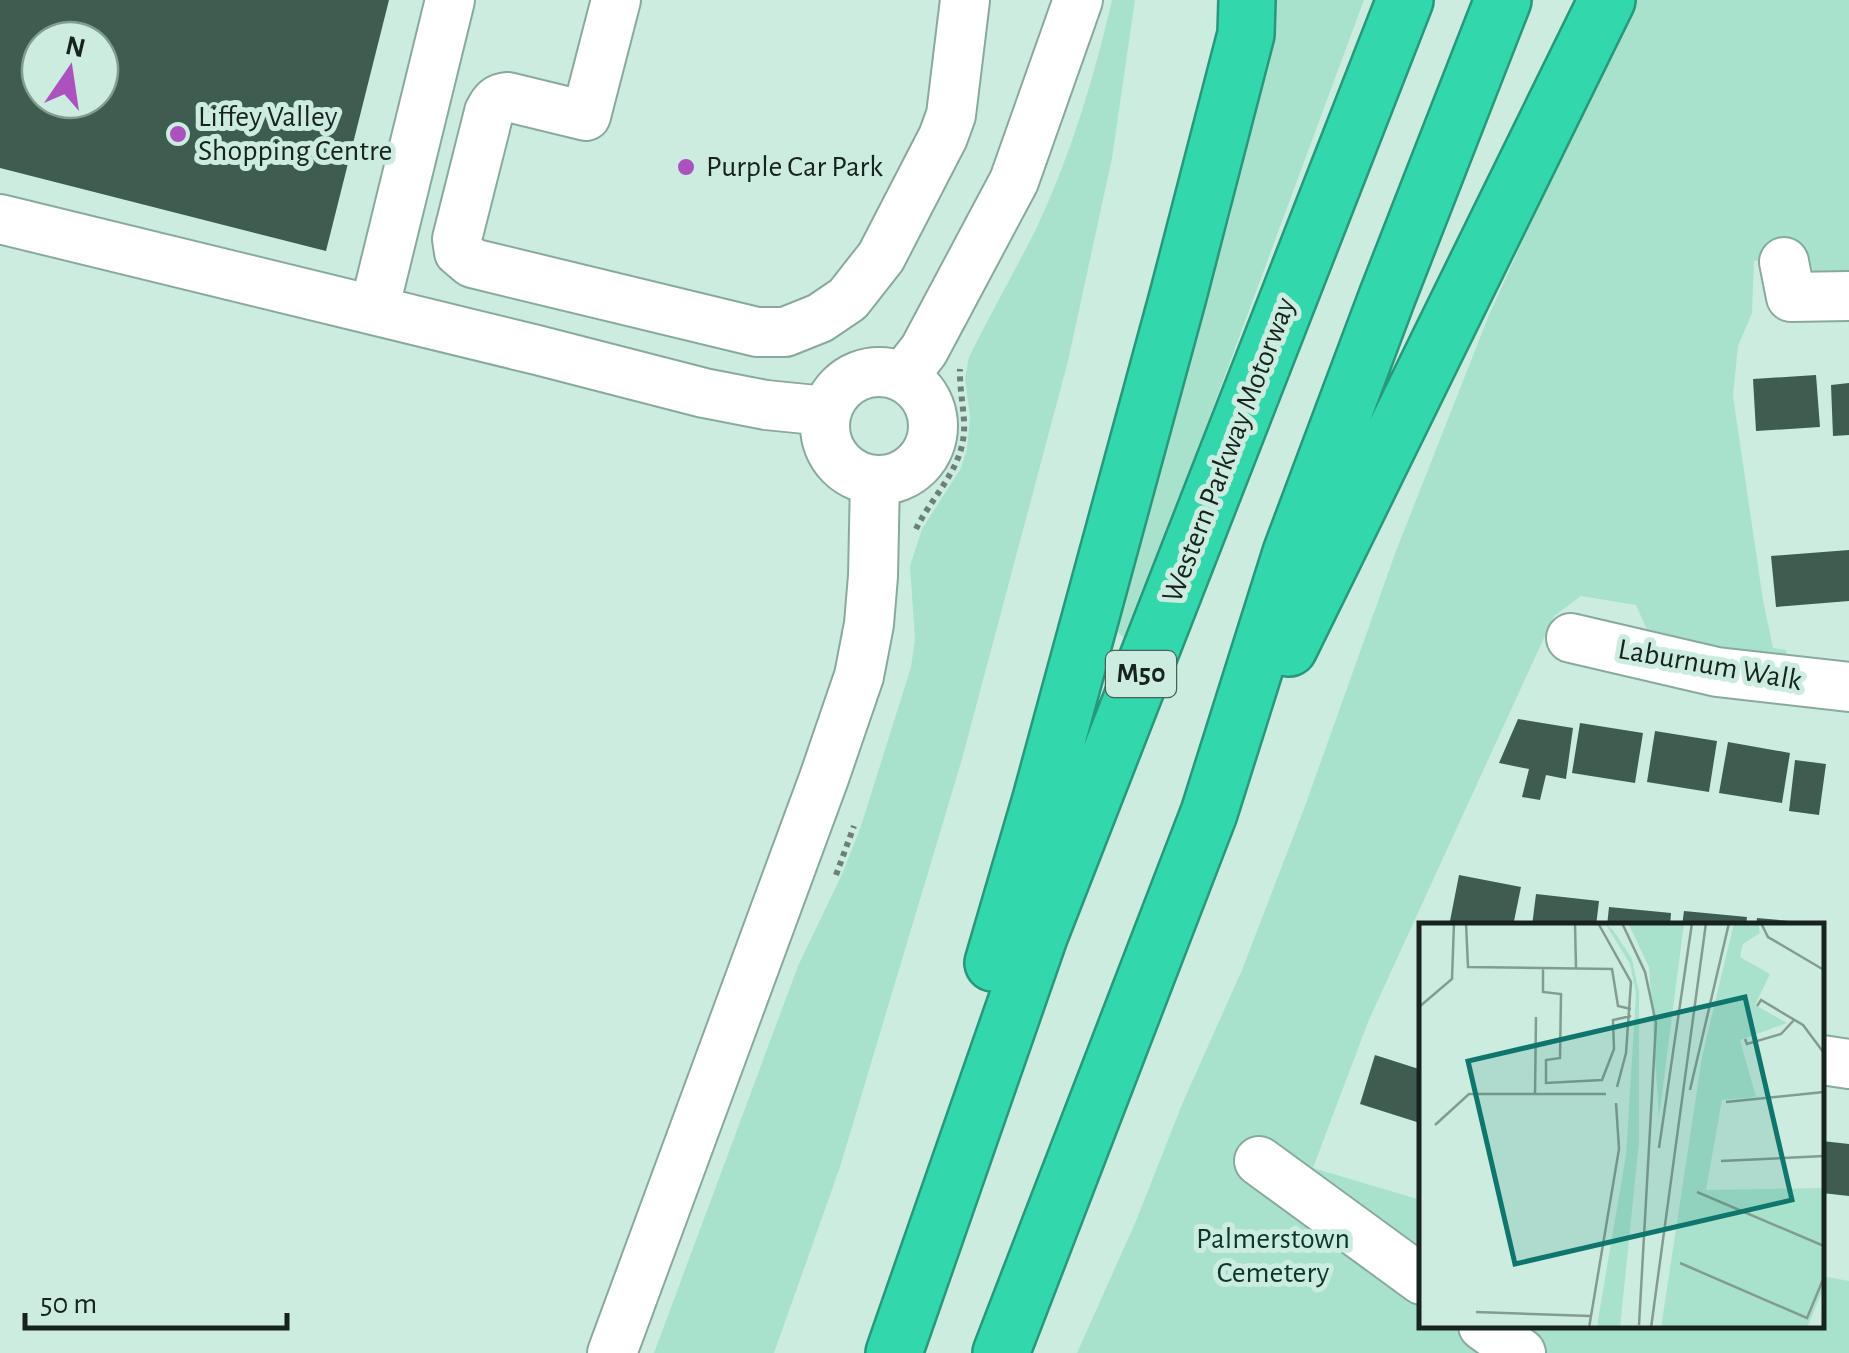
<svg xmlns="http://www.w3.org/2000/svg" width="1849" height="1353" viewBox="0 0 1849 1353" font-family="'Alegreya Sans',sans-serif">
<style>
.green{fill:#a8e2cd}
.building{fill:#3f5c51;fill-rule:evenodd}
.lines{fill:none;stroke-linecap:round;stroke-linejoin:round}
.minor-casing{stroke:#8aa99d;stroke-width:52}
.highway-casing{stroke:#28987a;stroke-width:60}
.path{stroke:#6a8078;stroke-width:6;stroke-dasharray:5 5;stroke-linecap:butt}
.minor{stroke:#fff;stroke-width:48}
.highway{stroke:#32d7ac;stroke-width:55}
.poi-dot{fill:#ab52be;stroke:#ccece0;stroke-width:4}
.labels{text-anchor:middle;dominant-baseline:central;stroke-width:10;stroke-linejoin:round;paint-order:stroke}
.shield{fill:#ccece0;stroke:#4d5f58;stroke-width:2.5}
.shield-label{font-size:28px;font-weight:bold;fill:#16231e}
.poi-label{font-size:30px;fill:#16231e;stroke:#ccece0;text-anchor:start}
.street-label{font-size:30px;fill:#16231e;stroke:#ccece0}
.park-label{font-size:30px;fill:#0b362a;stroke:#ccece0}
.inset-road{fill:none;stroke:#839c92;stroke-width:2.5}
.view{fill:#0f766e;fill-opacity:0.15;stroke:#0f766e;stroke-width:5}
.inset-edge{fill:none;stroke:#16231e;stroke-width:5}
</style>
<rect width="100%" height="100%" fill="#ccece0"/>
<!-- green -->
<path class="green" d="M 1112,0 L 1135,0 L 1112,158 L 1068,361 L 962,759 L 840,1167 L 774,1353 L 654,1353 L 798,966 L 843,872 L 861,826 L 911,667 L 915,639 L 910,566 L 922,529 L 961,468 L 967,449 L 970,417 L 965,379 L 969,357 C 991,313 1015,271 1037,227 C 1071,154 1094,78 1112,0 Z
M 1268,0 L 1364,0 L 1127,640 L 1116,631 L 1124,592 L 1230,217 L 1260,58 Z
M 1632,0 L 1849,0 L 1849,277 L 1818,279 L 1805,256 L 1754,261 L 1752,313 L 1738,346 L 1733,396 L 1763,600 L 1773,648 L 1786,650 L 1789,662 L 1652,641 L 1636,605 L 1581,596 L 1554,616 L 1368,1022 L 1313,1168 L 1421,1200 L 1422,1326 L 1822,1326 L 1822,1276 L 1849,1281 L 1849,1353 L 1077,1353 L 1136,1221 L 1183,1102 L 1242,970 L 1305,806 L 1396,551 L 1489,315 Z"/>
<!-- building -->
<path class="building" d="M 0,0 L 389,0 L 326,251 L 0,168 ZM 40,40 L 100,40 L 100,100 L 40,100 Z
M 1816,375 L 1820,427 L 1756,431 L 1753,379 Z
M 1849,383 L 1849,435 L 1833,436 L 1831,385 Z
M 1849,550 L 1849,601 L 1776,607 L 1771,556 Z
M 1518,719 L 1573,728 L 1566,779 L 1546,775 L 1540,800 L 1522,797 L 1529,769 L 1499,763 Z
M 1580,723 L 1643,733 L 1635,783 L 1572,773 Z
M 1655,731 L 1717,741 L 1709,792 L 1647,782 Z
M 1728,742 L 1790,753 L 1782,803 L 1719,793 Z
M 1795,760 L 1826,764 L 1819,815 L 1789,811 Z
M 1459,875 L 1521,887 L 1513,926 L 1449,926 Z
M 1536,894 L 1599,901 L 1596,926 L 1532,926 Z
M 1609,907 L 1671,913 L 1670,926 L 1607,926 Z
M 1684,911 L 1747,917 L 1746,926 L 1682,926 Z
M 1757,918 L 1812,923 L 1811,926 L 1756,926 Z
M 1375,1055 L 1422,1070 L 1420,1123 L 1360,1104 Z
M 1822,1141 L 1849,1144 L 1849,1196 L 1822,1193 Z"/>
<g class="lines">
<!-- minor casing -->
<g class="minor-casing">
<path id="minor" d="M 616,0 L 586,116 L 508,97 C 497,98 494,102 489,112 L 457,239 L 459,252 L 472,263 L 757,332 L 785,332 L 820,318 L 848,299 L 881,257 L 943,137 L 951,115 L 965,0
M 0,219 L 537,350 L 704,393 L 766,405 L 826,411
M 1784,262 L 1791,297 L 1849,296
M 374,310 L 450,0
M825 426a54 54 0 1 1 108 0a54 54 0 1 1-108 0Z
M 903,377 L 924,350 L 1014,181 L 1078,0
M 1571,638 L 1717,672 L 1849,687
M 1822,1060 L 1849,1064
M 1259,1161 L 1422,1280
M 1483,1326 L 1521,1353
M 612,1353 L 824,778 L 859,676 L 869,624 L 873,576 L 875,480"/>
</g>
<!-- highway casing -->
<g class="highway-casing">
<path id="highway" d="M 1289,648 L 1607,0
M 993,963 L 1041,799 L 1178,296 L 1246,34 L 1247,0
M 894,1353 L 1040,934 L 1405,0
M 1001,1353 L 1209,813 L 1291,553 L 1387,297 L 1503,0"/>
</g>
<!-- path -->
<path class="path" d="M 916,529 C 930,500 958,473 963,440 C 967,420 959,392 960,369
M 836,875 L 854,826"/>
<!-- minor -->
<use href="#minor" class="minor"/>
<!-- highway -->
<use href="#highway" class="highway"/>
</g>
<!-- markers -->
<g class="poi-dot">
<circle cx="178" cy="134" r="10"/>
<circle cx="686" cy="167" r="10"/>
</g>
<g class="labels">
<!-- shield labels -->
<rect class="shield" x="1106" y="651" width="70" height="46" rx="8"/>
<g class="shield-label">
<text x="1141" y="674">M50</text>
</g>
<!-- poi labels -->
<g class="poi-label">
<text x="198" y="117">Liffey Valley<tspan x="198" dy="34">Shopping Centre</tspan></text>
<text x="706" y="167">Purple Car Park</text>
</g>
<!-- street labels -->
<g class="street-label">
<text transform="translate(1229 450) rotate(-69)">Western Parkway Motorway</text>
<text transform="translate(1710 665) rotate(10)">Laburnum Walk</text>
</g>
<!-- park labels -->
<g class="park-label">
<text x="1273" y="1239">Palmerstown<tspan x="1273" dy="34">Cemetery</tspan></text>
</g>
</g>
<!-- overview -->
<g transform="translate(1419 923)">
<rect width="405" height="405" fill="#ccece0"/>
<path d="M 186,0 L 194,7 L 213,36 L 220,69 L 220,219 L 201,405 L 179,405 L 179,397 L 207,232 L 217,70 L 211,41 ZM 209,0 L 265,0 L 240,195 L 230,44 ZM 315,0 L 339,0 L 341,10 L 324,21 L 321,34 L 351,51 L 336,82 L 368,100 L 321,117 L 337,174 L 303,177 L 287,267 L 405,265 L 405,364 L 388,405 L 242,405 L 283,134 Z" fill="#a8e2cd"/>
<path class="inset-road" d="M 47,0 L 49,44 L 193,46 L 199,83 L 212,86M 156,0 L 157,45M 179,0 L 212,59 L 207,130 L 198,164M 203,0 L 226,49 L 237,100 L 220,402M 342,0 L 349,14 L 405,47M 124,44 L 124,69 L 142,71 L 141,135 L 127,137 L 127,160 L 183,157 L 195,126 L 194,97 L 212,93M 338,83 L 342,77 L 384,102 L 405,130M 0,84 L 33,56 L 35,0M 326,116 L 328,121 L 362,111 L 375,97M 271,167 L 310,0M 116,172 L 117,94M 307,179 L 405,169M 16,202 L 50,171 L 187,171M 240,225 L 273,0M 302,238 L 405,233M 278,269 L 405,323M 261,340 L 388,395 L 405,354M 57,389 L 171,393M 170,405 L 200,226 L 197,180M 232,405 L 287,0"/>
<path class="view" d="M 326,74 L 373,277 L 96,341 L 49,138 Z"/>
<rect width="405" height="405" class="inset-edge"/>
</g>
<!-- north arrow -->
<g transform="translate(70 70) rotate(13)"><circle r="48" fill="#ccece0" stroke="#839c92" stroke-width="2.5"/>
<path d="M0-8L18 38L0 25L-18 38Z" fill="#ab52be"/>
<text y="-15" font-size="28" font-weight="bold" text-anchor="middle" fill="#16231e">N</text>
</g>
<!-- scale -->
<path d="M25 1313v15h262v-15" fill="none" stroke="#16231e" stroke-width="5"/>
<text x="40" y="1313" font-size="30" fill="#16231e" stroke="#ccece0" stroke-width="8" paint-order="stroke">50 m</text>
</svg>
